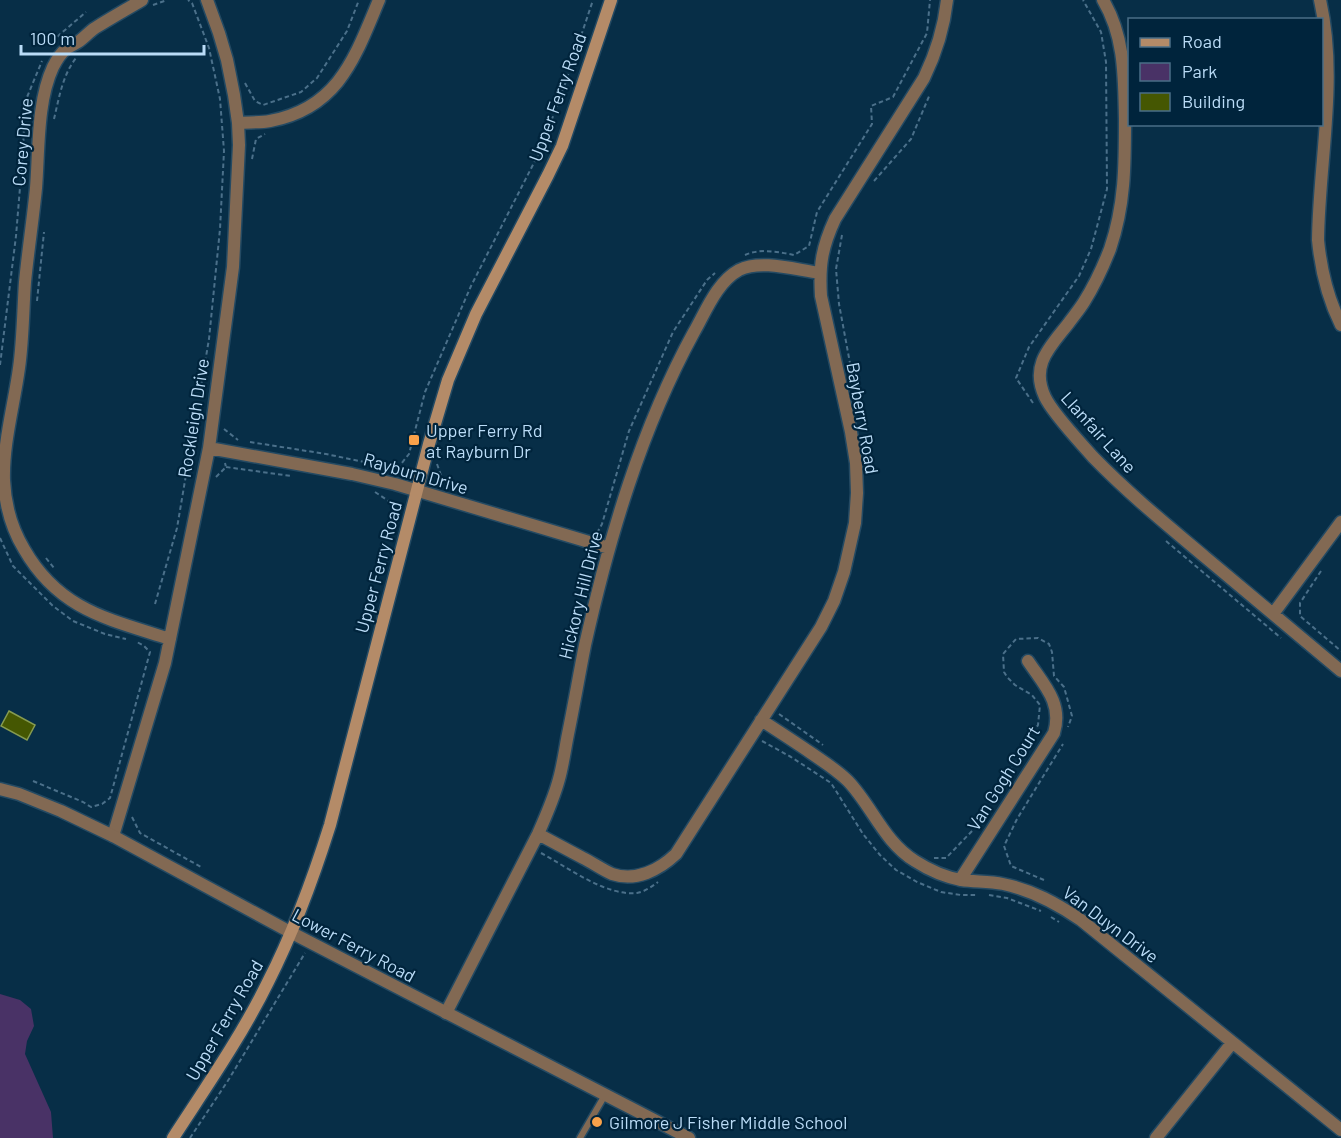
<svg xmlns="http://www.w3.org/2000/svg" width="1341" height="1138" viewBox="0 0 1341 1138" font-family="Barlow,sans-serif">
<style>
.green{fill:#493266}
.building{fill:#455702;stroke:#869b51;stroke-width:1.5}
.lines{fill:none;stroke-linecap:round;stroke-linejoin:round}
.service-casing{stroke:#244a63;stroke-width:9}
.minor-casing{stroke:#244a63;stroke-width:15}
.tertiary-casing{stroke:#244a63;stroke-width:15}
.secondary-casing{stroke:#244a63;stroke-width:15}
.path{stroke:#4b708a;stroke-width:2;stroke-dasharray:4.5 3;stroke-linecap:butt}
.service{stroke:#826953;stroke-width:6}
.minor{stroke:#826953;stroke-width:12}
.tertiary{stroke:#826953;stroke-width:12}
.secondary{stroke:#b48b68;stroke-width:12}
.poi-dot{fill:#f8a14a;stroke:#00243c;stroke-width:2}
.labels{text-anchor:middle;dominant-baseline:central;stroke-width:4.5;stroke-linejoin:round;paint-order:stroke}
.street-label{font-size:18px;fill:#badcf7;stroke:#00243c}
.poi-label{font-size:18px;fill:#badcf7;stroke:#00243c;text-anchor:start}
</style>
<rect width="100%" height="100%" fill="#072e47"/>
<!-- green -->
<path class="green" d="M 0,994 L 20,1000 L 31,1009 L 34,1026 L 27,1041 L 25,1054 L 51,1112 L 53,1138 L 0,1138 Z"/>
<!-- building -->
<path class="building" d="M 9,711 L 35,725 L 27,740 L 1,726 Z"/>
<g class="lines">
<!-- service casing -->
<g class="service-casing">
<path id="service" d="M 580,1138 L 605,1095"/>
</g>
<!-- minor casing -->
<g class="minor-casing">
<path id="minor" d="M 142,0 C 127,9 111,18 95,28 C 89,32 84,38 78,42 C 74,45 69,46 66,49 C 61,53 56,61 53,67 C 37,101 39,150 36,188 C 33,219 28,251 25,282 C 23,311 23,340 19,368 C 14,405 3,443 4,480 C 5,504 12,529 24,549 C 59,610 108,619 170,639
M 1103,0 C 1125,37 1124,77 1125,119 C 1125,165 1125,205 1110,249 C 1103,267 1094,286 1084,302 C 1079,310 1073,317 1068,324 C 1050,347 1030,365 1045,397 C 1053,414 1080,442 1093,457 C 1128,493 1167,525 1205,557 C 1250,595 1296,633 1341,671
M 1320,0 C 1338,79 1319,160 1318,240 C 1321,271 1327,297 1341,325
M 238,123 C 248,122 260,123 270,121 C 339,108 355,57 379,0
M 209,448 L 352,474 L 395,484 L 609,548
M 1273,614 L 1341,522
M 761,720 C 778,731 795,742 811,753 C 824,762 837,770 848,781 C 872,806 884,842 915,861 C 929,870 945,877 961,880 C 975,882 989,881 1003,884 C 1032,890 1056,903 1081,920 L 1341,1130
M 538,834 C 553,842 568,850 583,858 C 593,863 603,870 612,874 C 636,882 659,870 676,854 L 821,627 L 834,601 L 844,572 L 855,523 L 857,493 L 856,463 L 851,432 L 821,296 C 819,265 822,247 835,219 L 924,78 C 936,53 944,28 947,0
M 113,836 L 165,663 L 209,448 L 233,267 L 239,145 L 238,123 L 234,95 L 227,60 L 219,33 L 207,0
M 960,880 L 1054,733 C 1063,703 1044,685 1028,661
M 446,1013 L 538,834 C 546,816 554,798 559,779 C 563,765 565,749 568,734 C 574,705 579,675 585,645 C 609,538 641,429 694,332 C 706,311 717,282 739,270 C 761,259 796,270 820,273
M 1156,1138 L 1232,1043"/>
</g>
<!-- tertiary casing -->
<g class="tertiary-casing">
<path id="tertiary" d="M 0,789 L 19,794 L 61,811 L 113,836 L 292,933 L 689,1138"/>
</g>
<!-- secondary casing -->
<g class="secondary-casing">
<path id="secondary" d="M 173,1138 C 206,1087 241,1037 268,982 C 294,931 313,879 330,825 L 429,444 L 448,380 L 476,314 L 548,175 L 562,146 L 611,0"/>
</g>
<!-- path -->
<path class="path" d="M 153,5 L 167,0
M 53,43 L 58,36 L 86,12
M 245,83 L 255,101 L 263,105 L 301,92 L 317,78 L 347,31 L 359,0
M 54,119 C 59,98 63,73 77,57
M 252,159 L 256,139 L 265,134
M 874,181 L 911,139 L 930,94
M 842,235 L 836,269 L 839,304 L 852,374
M 745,255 C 760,248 779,252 794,255 L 809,246 L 817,212 L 872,124 L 871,106 L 893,97 L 927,33 L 930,0
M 37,301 L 44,232
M 0,365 L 16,236 L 23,151 L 25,102 L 42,61
M 1033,403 L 1016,378 L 1029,347 L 1079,276 L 1091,249 L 1107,189 L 1106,62 L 1101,32 L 1083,0
M 224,429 L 238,440
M 250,442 L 326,454 L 397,469 L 409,454 L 425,392 L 471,286 L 540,151 L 564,87 L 593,0
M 437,464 L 443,481 L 442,484
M 226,467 L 291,476
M 216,477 L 226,467 L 225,463
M 375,492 L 390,502 L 402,506
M 597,533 L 602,524 L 629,431 L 673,332 L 707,280 L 715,273
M 0,538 L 13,566 L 53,606 L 73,621 L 105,634 L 126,639
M 1166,541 L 1281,638
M 46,558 L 54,568
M 1321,571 L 1300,603 L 1300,616 L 1341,651
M 155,604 L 177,528 L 209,339 L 220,229 L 224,151 L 220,99 L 209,48 L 192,3 L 188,0
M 779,714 L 823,745
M 762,741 L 791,757 L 831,783 L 863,834 L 880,855 L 896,870 L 917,882 L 941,892 L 961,895 L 977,895
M 33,781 L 83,802 L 91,807 L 102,804 L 110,798 L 150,652 L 144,646 L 137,642
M 132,817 L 140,833 L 201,867
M 541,853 C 569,868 605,896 637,893 C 644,892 653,886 658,882
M 934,858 L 946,858 L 974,829 L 1038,725 L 1040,705 L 1032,695 L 1015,685 L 1007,677 L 1004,672 L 1003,654 L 1016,639 L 1038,638 L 1049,644 L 1052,652 L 1054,676 L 1064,687 L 1072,716 L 1068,727
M 1044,880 L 1011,866 L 1004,846 L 1017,819 L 1063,744
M 989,895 L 1007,898 L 1041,911
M 1051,917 L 1059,922
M 190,1138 L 229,1079 L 305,953"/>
<!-- service -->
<use href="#service" class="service"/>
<!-- minor -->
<use href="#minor" class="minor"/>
<!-- tertiary -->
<use href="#tertiary" class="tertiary"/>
<!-- secondary -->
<use href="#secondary" class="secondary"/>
</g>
<!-- markers -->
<g class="poi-dot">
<rect x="408" y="434" width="12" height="12" rx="3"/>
<circle cx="597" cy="1122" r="6"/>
</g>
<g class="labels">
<!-- street labels -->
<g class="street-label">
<text transform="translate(557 97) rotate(-70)">Upper Ferry Road</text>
<text transform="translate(22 142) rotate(-85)">Corey Drive</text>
<text transform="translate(193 418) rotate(-81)">Rockleigh Drive</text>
<text transform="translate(863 418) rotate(80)">Bayberry Road</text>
<text transform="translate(1099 432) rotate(48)">Llanfair Lane</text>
<text transform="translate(416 473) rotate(16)">Rayburn Drive</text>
<text transform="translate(378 567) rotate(-75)">Upper Ferry Road</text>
<text transform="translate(580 595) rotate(-76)">Hickory Hill Drive</text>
<text transform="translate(1003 778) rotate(-58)">Van Gogh Court</text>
<text transform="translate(1111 924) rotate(37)">Van Duyn Drive</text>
<text transform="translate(354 945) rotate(28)">Lower Ferry Road</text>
<text transform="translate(224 1020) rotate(-60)">Upper Ferry Road</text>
</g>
<!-- poi labels -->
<g class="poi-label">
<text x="426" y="430">Upper Ferry Rd<tspan x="426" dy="21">at Rayburn Dr</tspan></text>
<text x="609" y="1122">Gilmore J Fisher Middle School</text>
</g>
</g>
<!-- legend -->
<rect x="1128" y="18" width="195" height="108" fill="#00243c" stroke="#4a6e87" stroke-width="1.5"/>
<rect x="1140" y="38" width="30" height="9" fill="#b48b68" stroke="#4a6e87" stroke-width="1.5"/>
<text x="1182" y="48" font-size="18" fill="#badcf7">Road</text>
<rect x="1140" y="63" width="30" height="18" fill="#493266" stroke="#4a6e87" stroke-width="1.5"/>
<text x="1182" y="78" font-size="18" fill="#badcf7">Park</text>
<rect x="1140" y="93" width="30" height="18" fill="#455702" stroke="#4a6e87" stroke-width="1.5"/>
<text x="1182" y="108" font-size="18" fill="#badcf7">Building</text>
<!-- scale -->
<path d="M21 45v9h183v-9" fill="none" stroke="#badcf7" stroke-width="3"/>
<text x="30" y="45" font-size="18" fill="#badcf7" stroke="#00243c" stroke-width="4.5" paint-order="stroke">100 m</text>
</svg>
